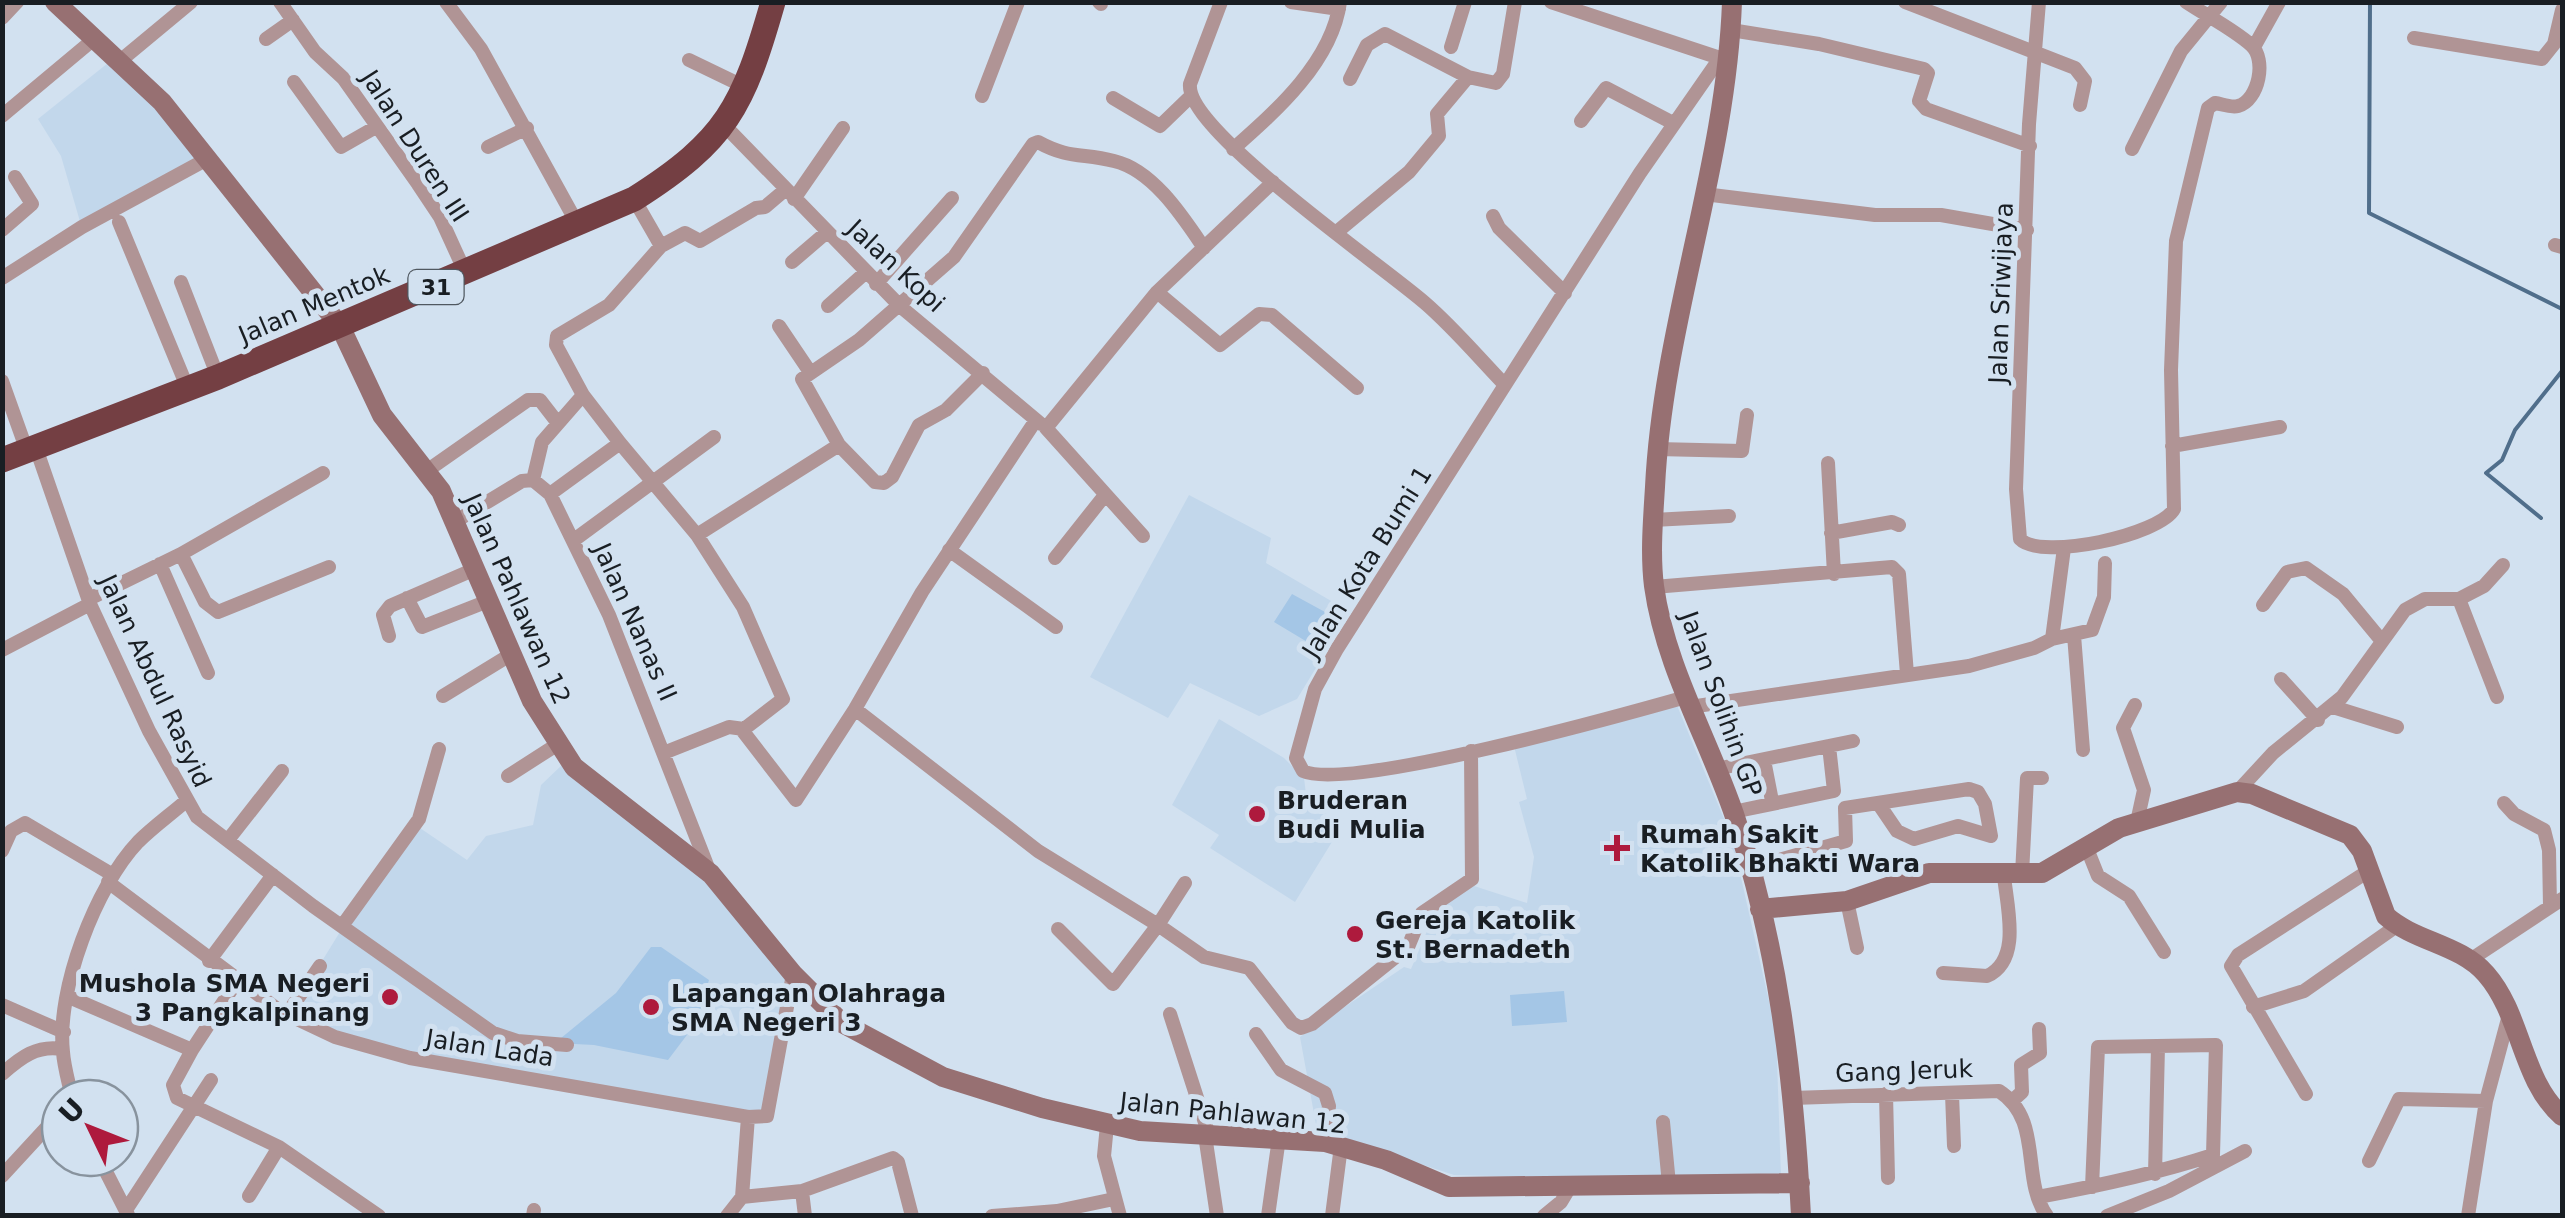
<svg xmlns="http://www.w3.org/2000/svg" width="2565" height="1218" viewBox="0 0 2565 1218" font-family="'DejaVu Sans',sans-serif">
<style>
.built{fill:#c2d7eb}
.green{fill:#a4c6e6}
.lines{fill:none;stroke-linecap:round;stroke-linejoin:round}
.stream{stroke:#506e8b;stroke-width:4}
.street{stroke:#b09495;stroke-width:14}
.secondary{stroke:#977072;stroke-width:20}
.highway{stroke:#743f43;stroke-width:25}
.poi-dot{fill:#ae1a3d;stroke:#d2e1f0;stroke-width:4}
.labels{text-anchor:middle;dominant-baseline:central;stroke-width:10;stroke-linejoin:round;paint-order:stroke}
.shield{fill:#d2e1f0;stroke:#505860;stroke-width:2.5}
.shield-label{font-size:22px;font-weight:bold;fill:#191e23}
.street-label{font-size:25px;fill:#191e23;stroke:#d2e1f0}
.poi-label{font-size:25px;font-weight:bold;fill:#191e23;stroke:#d2e1f0;text-anchor:start}
</style>
<rect width="100%" height="100%" fill="#d2e1f0"/>
<!-- built -->
<path class="built" d="M 108,63 L 164,114 L 197,159 L 81,225 L 61,156 L 38,119 Z
M 1189,495 L 1271,538 L 1266,563 L 1350,612 L 1297,699 L 1259,716 L 1190,683 L 1168,718 L 1090,677 Z
M 1676,703 L 1732,838 L 1776,1032 L 1781,1177 L 1666,1180 L 1454,1175 L 1317,1130 L 1300,1037 L 1404,967 L 1411,969 L 1438,905 L 1474,886 L 1527,903 L 1534,857 L 1519,802 L 1527,799 L 1514,746 Z
M 1219,719 L 1284,758 L 1304,778 L 1307,802 L 1343,824 L 1295,902 L 1210,848 L 1219,835 L 1172,805 Z
M 562,765 L 693,861 L 788,974 L 766,1117 L 371,1044 L 325,1030 L 293,1008 L 343,927 L 417,826 L 467,860 L 486,836 L 533,825 L 541,785 Z"/>
<!-- green -->
<path class="green" d="M 1292,594 L 1336,618 L 1319,649 L 1274,622 Z
M 651,947 L 661,947 L 709,980 L 696,1023 L 668,1060 L 594,1045 L 555,1043 L 616,993 Z
M 1564,991 L 1567,1022 L 1512,1026 L 1510,995 Z"/>
<g class="lines">
<!-- stream -->
<path class="stream" d="M 2370,2 L 2369,213 L 2562,309
M 2541,518 L 2486,473 L 2502,460 L 2515,430 L 2562,371"/>
<!-- street -->
<path class="street" d="M 280,2 L 315,52 L 343,78 L 418,184 L 440,217 L 466,274
M 446,2 L 481,49 L 578,225
M 1099,2 L 1101,4
M 1221,2 L 1190,84 C 1185,130 1383,266 1425,303 C 1454,328 1479,358 1505,385
M 1291,2 L 1339,9
M 1551,2 L 1726,60
M 1905,2 L 2075,68 L 2085,81 L 2080,105
M 2039,2 L 2029,124 L 2016,489 L 2020,539 C 2041,561 2160,535 2174,509 L 2171,370 L 2176,241 L 2208,108 L 2215,103 C 2222,104 2231,108 2238,106 C 2259,100 2267,59 2251,45 C 2233,29 2207,16 2186,2
M 2,18 L 17,2
M 1731,30 L 1819,44 L 1924,69 L 1928,73 L 1919,101 L 1926,109 L 2030,146
M 2414,38 L 2542,59 L 2554,44 L 2562,10
M 266,39 L 293,20
M 1451,47 L 1465,2
M 2254,47 L 2279,2
M 689,60 L 745,87
M 120,61 L 191,2
M 1350,79 L 1367,45 L 1385,34 L 1468,77 L 1496,83 L 1503,74 L 1515,2
M 294,82 L 341,147 L 376,127
M 982,96 L 1018,2
M 1113,98 L 1160,126 L 1190,97
M 2,116 L 94,39
M 1581,121 L 1606,88 L 1673,123
M 725,126 L 901,307 L 1041,424
M 488,147 L 527,128
M 1233,149 C 1276,111 1332,62 1340,2
M 2132,149 L 2181,51 L 2221,2
M 1704,194 L 1875,215 L 1941,215 L 2027,230
M 794,199 L 843,128
M 1493,216 L 1499,228 L 1565,293
M 119,222 L 188,389
M 2,230 L 32,204 L 15,177
M 1338,231 L 1409,172 L 1439,136 L 1437,114 L 1468,77
M 2555,245 L 2562,247
M 661,246 L 685,233 L 700,241 L 756,208 L 765,207 L 785,190
M 792,262 L 827,232
M 2,278 L 82,227 L 209,158
M 181,282 L 218,377
M 876,284 L 952,198
M 1157,292 L 1220,345 L 1259,314 L 1272,315 L 1357,388
M 828,306 L 865,273
M 779,326 L 810,372
M 2,381 L 27,451
M 583,395 L 620,443
M 839,445 L 875,482 L 884,483 L 892,477 L 919,425 L 946,410 L 983,373
M 2172,446 L 2280,427
M 36,448 L 90,604 L 149,731 L 197,817 L 313,906 L 493,1033 L 517,1041 L 567,1045
M 1657,449 L 1742,451 L 1747,415
M 1828,463 L 1834,574
M 428,470 L 528,400 L 540,400 L 557,422
M 533,480 L 542,442 L 583,395 L 556,345 L 557,336 L 609,305 L 661,246 L 634,199
M 550,494 L 620,443 L 697,535
M 1653,520 L 1729,516
M 456,521 L 522,481 L 533,480 L 550,494 L 609,615 L 709,870
M 1831,533 L 1892,522 L 1899,525
M 1143,536 L 1046,428 L 1157,292 L 1273,182
M 574,540 L 714,437
M 949,550 L 1056,627
M 181,554 L 205,602 L 218,612 L 329,567
M 1055,558 L 1105,495
M 160,564 L 208,673
M 1654,587 L 1892,567 L 1899,574 L 1907,674
M 407,598 L 422,627 L 488,601
M 89,599 L 181,554 L 323,473
M 2459,599 L 2484,586 L 2503,565
M 2263,605 L 2287,572 L 2306,568 L 2343,594 L 2381,640
M 2074,635 L 2083,750
M 389,636 L 383,615 L 390,606 L 475,569
M 2052,639 L 2092,630 L 2104,597 L 2105,563
M 2,650 L 90,604
M 2281,679 L 2318,720
M 443,696 L 510,655
M 1686,697 C 1626,714 1348,792 1303,771 L 1296,758 L 1315,689 L 1337,649 L 1640,173 L 1720,58
M 2135,705 L 2123,728 L 2144,790 L 2137,822
M 1690,707 L 1969,666 L 2034,648 L 2052,639 L 2064,548
M 2333,707 L 2397,727
M 855,709 L 1038,851 L 1158,925 L 1113,984 L 1058,929
M 742,730 L 796,800 L 855,709 L 922,592 L 1036,420
M 666,752 L 729,727 L 744,729 L 783,699 L 743,607 L 697,535 L 839,445 L 802,379 L 859,340 L 954,257 L 1033,144 L 1038,142 C 1069,159 1082,153 1114,161 C 1153,170 1183,217 1204,248
M 1764,760 L 1772,801
M 1716,769 L 1853,741
M 508,776 L 558,744
M 2237,792 L 2273,753 L 2342,697 L 2405,610 L 2425,599 L 2459,599 L 2497,697
M 2504,803 L 2514,814 L 2544,830 L 2549,850 L 2550,907
M 1733,812 L 1834,791 L 1829,746
M 228,840 L 282,771
M 2086,846 L 2098,876 L 2129,896 L 2164,952
M 2,851 L 11,831 L 25,823 L 113,875
M 1751,868 L 1846,841 L 1845,808 L 1969,789 L 1978,792 L 1985,804 L 1991,836 L 1958,826 L 1914,839 L 1897,831 L 1878,803
M 2022,874 L 2027,778 L 2042,778
M 108,882 L 280,1011 L 335,1037 L 410,1058 L 748,1117 L 767,1116 L 793,974
M 1185,883 L 1158,925 L 1204,957 L 1249,968 L 1292,1023 L 1301,1028 L 1312,1024 L 1408,947 L 1422,913 L 1472,879 L 1471,751
M 1847,901 L 1857,948
M 342,926 L 419,819 L 439,749
M 2470,960 L 2562,899
M 209,961 L 273,875
M 1943,973 L 1987,976 C 2022,960 2007,907 2004,876
M 69,997 L 192,1050 L 173,1085 L 177,1098 L 279,1147 L 379,1216
M 2,1005 L 64,1032
M 2253,1007 L 2304,991 L 2398,925
M 287,1014 L 320,966
M 1170,1014 L 1209,1135
M 1256,1034 L 1281,1070 L 1325,1093 L 1329,1106 L 1325,1142
M 192,1050 L 237,981
M 2,1074 C 21,1057 37,1045 62,1049
M 1886,1094 L 1888,1178
M 1952,1094 L 1954,1146
M 2306,1094 L 2231,966 L 2238,955 L 2370,870
M 72,1098 C 69,1083 64,1067 63,1052 C 56,990 96,886 138,842 C 153,827 170,815 186,801
M 1793,1098 L 1999,1091 C 2044,1120 2020,1179 2047,1216
M 2012,1101 L 2022,1092 L 2021,1065 L 2040,1053 L 2039,1029
M 1663,1122 L 1669,1184
M 1107,1125 L 1104,1156 L 1120,1216
M 1205,1135 L 1217,1216
M 99,1158 L 128,1215
M 2369,1161 L 2399,1099 L 2486,1101
M 2155,1174 L 2158,1046
M 2,1176 L 60,1113
M 802,1191 L 805,1216
M 249,1196 L 279,1147
M 742,1197 L 802,1191 L 893,1158 L 898,1162 L 912,1216
M 2038,1197 C 2098,1186 2155,1174 2213,1155 L 2216,1045 L 2098,1047 L 2092,1187
M 126,1210 L 211,1080
M 533,1216 L 534,1210
M 727,1216 L 742,1197 L 748,1117
M 992,1216 L 1057,1211 L 1114,1199
M 1268,1216 L 1279,1138
M 1332,1216 L 1341,1146
M 1544,1216 L 1561,1202 L 1570,1187
M 2107,1216 L 2169,1191 L 2245,1151
M 2468,1216 L 2486,1101 L 2509,1015"/>
<!-- secondary -->
<path class="secondary" d="M 55,2 L 162,102 L 340,326 L 382,415 L 441,491 L 532,701 L 574,767 L 711,874 L 793,974 L 842,1023 L 943,1077 L 1042,1108 L 1140,1131 L 1325,1142 L 1386,1160 L 1449,1187 L 1800,1183
M 1732,2 C 1726,167 1663,323 1655,487 C 1653,520 1650,554 1654,586 C 1665,666 1708,738 1734,814 C 1778,943 1794,1080 1801,1216
M 1760,909 L 1847,901 L 1929,873 L 2042,873 L 2119,828 L 2237,792 L 2252,794 L 2350,835 L 2362,851 L 2386,916 C 2415,942 2460,944 2486,974 C 2522,1015 2521,1080 2562,1116"/>
<!-- highway -->
<path class="highway" d="M 2,460 L 218,377 L 634,199 C 727,140 743,107 773,2"/>
</g>
<!-- markers -->
<g class="poi-dot">
<circle cx="1257" cy="814" r="10"/>
<path d="M1612 833h10v10h10v10h-10v10h-10v-10h-10v-10h10z"/>
<circle cx="1355" cy="934" r="10"/>
<circle cx="390" cy="997" r="10"/>
<circle cx="651" cy="1007" r="10"/>
</g>
<g class="labels">
<!-- shield labels -->
<rect class="shield" x="408.5" y="270" width="55" height="34" rx="8"/>
<g class="shield-label">
<text x="436" y="287">31</text>
</g>
<!-- street labels -->
<g class="street-label">
<text transform="translate(415 146) rotate(57)">Jalan Duren III</text>
<text transform="translate(896 266) rotate(43)">Jalan Kopi</text>
<text transform="translate(2001 293) rotate(-88)">Jalan Sriwijaya</text>
<text transform="translate(314 305) rotate(-23)">Jalan Mentok</text>
<text transform="translate(1367 562) rotate(-58)">Jalan Kota Bumi 1</text>
<text transform="translate(517 599) rotate(66)">Jalan Pahlawan 12</text>
<text transform="translate(635 622) rotate(66)">Jalan Nanas II</text>
<text transform="translate(155 681) rotate(65)">Jalan Abdul Rasyid</text>
<text transform="translate(1721 704) rotate(70)">Jalan Solihin GP</text>
<text transform="translate(490 1048) rotate(9)">Jalan Lada</text>
<text transform="translate(1904 1071) rotate(-2)">Gang Jeruk</text>
<text transform="translate(1233 1113) rotate(6)">Jalan Pahlawan 12</text>
</g>
<!-- poi labels -->
<g class="poi-label">
<text x="1277" y="800">Bruderan<tspan x="1277" dy="29">Budi Mulia</tspan></text>
<text x="1640" y="834">Rumah Sakit<tspan x="1640" dy="29">Katolik Bhakti Wara</tspan></text>
<text x="1375" y="920">Gereja Katolik<tspan x="1375" dy="29">St. Bernadeth</tspan></text>
<text x="370" y="983" text-anchor="end">Mushola SMA Negeri<tspan x="370" dy="29">3 Pangkalpinang</tspan></text>
<text x="671" y="993">Lapangan Olahraga<tspan x="671" dy="29">SMA Negeri 3</tspan></text>
</g>
</g>
<!-- border -->
<rect width="2565" height="1218" fill="none" stroke="#191e23" stroke-width="10"/>
<!-- north arrow -->
<g transform="translate(90 1128) rotate(313)"><circle r="48" fill="#d2e1f0" stroke="#88939e" stroke-width="2.5"/>
<path d="M0-8L18 38L0 25L-18 38Z" fill="#ae1a3d"/>
<text y="-15" font-size="28" font-weight="bold" text-anchor="middle" fill="#191e23">U</text>
</g>
</svg>
